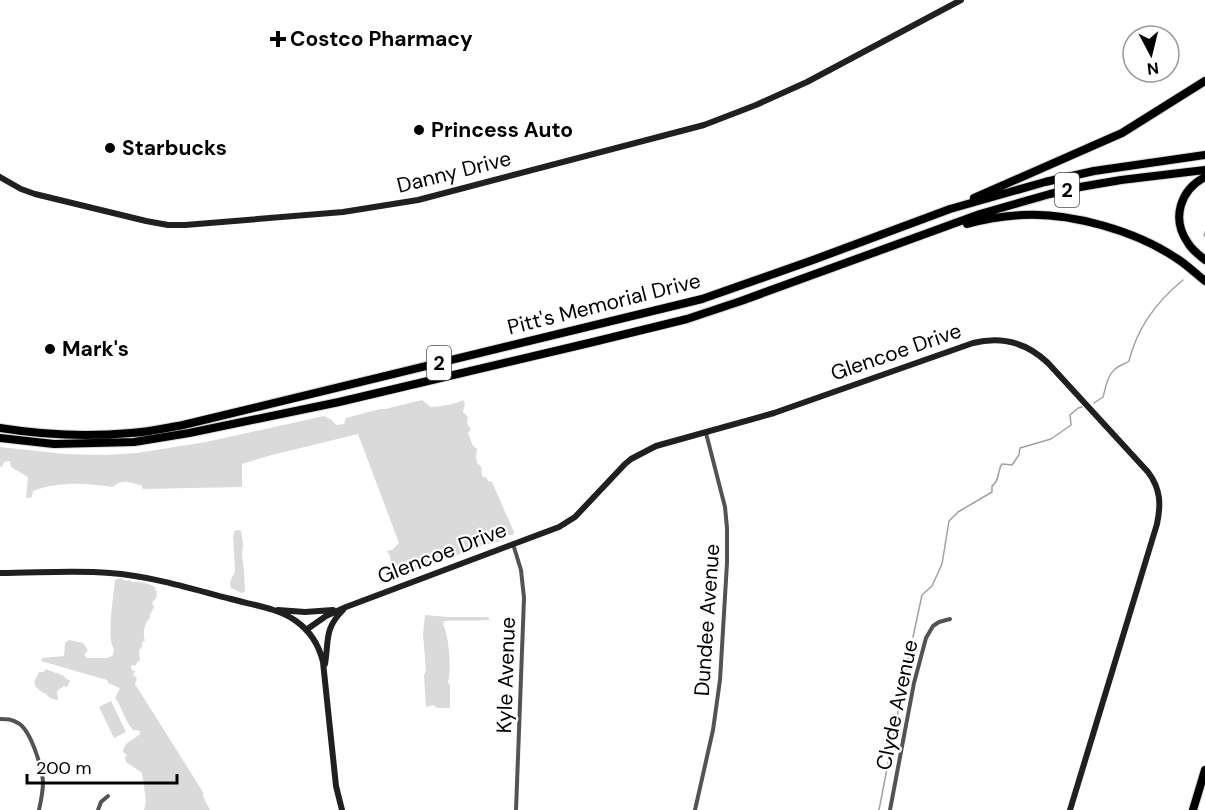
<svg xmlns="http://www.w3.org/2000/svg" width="1205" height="810" viewBox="0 0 1205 810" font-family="'DM Sans',sans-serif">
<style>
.green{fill:#dadada}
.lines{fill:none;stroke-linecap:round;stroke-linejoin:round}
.stream{stroke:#a1a1a1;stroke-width:1.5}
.highway-casing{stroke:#dbdbdb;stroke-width:10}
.street{stroke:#535353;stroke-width:4}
.secondary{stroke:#202020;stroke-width:6}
.highway{stroke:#000;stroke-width:8}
.poi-dot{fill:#000;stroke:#fff;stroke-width:2}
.labels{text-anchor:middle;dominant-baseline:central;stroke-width:4.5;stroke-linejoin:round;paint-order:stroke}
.shield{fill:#fff;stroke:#4c4c4c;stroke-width:1.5}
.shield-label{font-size:20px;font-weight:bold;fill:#000}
.poi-label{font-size:21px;font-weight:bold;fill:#000;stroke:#fff;text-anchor:start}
.street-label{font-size:21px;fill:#000;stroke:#fff}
</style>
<rect width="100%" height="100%" fill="#fff"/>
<!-- green -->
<path class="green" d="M 422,400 L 431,407 C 442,406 453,405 463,400 L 465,404 L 463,412 L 468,417 L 467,424 L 471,429 L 468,433 L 473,446 L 477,449 L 476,457 L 477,463 L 481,466 L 482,476 L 487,478 L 488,481 L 492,482 L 514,532 L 513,535 L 509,535 L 503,540 L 499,539 L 499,542 L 491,543 L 405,573 L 404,569 L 399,567 L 397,570 L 393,568 L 389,554 L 387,552 L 387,551 L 392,550 L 399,543 L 358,434 L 268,456 L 242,464 L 242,487 L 143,489 L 141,485 C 128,483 124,478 113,487 C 87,483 57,481 33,491 L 32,497 L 26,498 L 28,477 L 11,467 L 10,461 L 4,462 L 2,467 L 0,466 L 0,447 L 65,454 L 105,455 L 137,453 L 206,442 L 324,416 L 332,420 L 336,425 L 344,424 L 346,418 L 380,409 L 385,409 Z
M 238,530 L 241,531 L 243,544 L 242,555 L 244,570 L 245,591 L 242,593 L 231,588 C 228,580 234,577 235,570 L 233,535 L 235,531 Z
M 120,578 L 126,581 L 129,580 L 133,582 C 139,581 151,584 156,588 L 154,590 L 157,591 L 156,598 L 152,603 L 154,607 L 150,615 L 150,618 C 145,622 142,633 145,641 L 142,642 L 142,647 L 139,650 L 140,660 L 137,662 L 136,666 L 133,665 L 131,666 L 132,670 L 135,671 L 133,675 L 137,678 L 135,684 L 203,792 L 203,796 L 210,810 L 144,810 L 146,801 L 142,773 L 126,762 L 125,758 L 127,755 L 123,752 C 124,742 133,740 140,734 L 140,731 L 133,730 C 124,720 123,708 115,698 L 120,688 L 108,683 L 107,680 L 41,661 L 42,658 L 64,656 L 65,643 L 69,640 L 83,643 L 88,650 L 84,655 L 87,658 L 108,658 L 113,655 L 114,649 C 106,638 114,594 115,580 Z
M 425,615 L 448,617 L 489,617 L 489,620 C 474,621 459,620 444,621 L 443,624 C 449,636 452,670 448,682 L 450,685 L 450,708 L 437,708 L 433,705 L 426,707 L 424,675 L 426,671 L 423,634 Z
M 46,669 L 64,676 L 65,678 L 69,680 L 70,681 L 67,687 L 64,686 L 57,691 L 58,700 L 57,700 L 50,698 L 45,693 L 43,693 L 36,687 L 34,682 L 39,672 L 44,672 Z
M 111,701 L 126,732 L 114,738 L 99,707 Z"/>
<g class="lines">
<!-- stream -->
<path class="stream" d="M 1204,236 L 1205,232
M 1094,403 L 1103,397 C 1106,387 1107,376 1115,369 C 1120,365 1125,364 1129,361 C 1137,328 1156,302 1183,280
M 913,637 L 922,595 L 932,586 L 942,564 L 949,521 L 958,512 L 992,492 L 992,486 C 1000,481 997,471 1002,464 L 1012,465 L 1019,455 L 1020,448 L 1051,439 L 1071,425 L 1070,415 L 1078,408 L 1082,407
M 879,810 L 911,645"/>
<!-- highway casing -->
<g class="highway-casing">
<path id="highway" d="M 1205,177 C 1180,190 1171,219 1188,243 C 1192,250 1199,255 1205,260
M 974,198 L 1122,133 L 1205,81
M 967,224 C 985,219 1003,216 1022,215 C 1070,212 1136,231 1176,258 C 1186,264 1195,273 1205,281
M 0,428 C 43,435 88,437 131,433 C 149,432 166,428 183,425 L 702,299 L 813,260 L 950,209 L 1045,182 L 1094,171 L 1205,155
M 0,438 L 54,444 L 134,442 L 189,433 L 339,402 L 589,343 L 687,319 L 741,301 L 980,214 L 1050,194 L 1080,187 L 1121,180 L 1205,170
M 1193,810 L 1205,770"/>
</g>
<!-- street -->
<path class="street" d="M 513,544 L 521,570 L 524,598 L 516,810
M 0,719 C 7,719 12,719 18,723 C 31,730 42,768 43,782 C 43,792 41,801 39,810
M 98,810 L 101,802 L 108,796
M 695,810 L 713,730 L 720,680 L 727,563 L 727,528 L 725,507 L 706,433
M 890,810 L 914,683 L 926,638 L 933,626 L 939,622 L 950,619"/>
<!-- secondary -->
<path class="secondary" d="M 0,177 L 21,189 L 35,194 L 146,221 L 168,225 L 185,225 L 343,212 L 418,200 L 704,125 L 756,105 L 807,82 L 961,0
M 0,573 C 37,573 74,570 110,573 C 151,576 192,589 231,599 C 252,605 278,608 296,621 C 310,631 319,645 323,662 L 336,786 L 342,810
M 278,610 L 305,612 L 333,610
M 306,630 L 326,616 L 346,607 L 559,527 L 575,517 L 625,464 L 631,459 L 656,446 L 774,413 L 973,343 C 1001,336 1027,343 1048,363 L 1148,472 C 1161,489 1161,505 1157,524 L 1070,810
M 325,664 C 329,640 324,629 343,610"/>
<!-- highway -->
<use href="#highway" class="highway"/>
</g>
<!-- markers -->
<g class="poi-dot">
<path d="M275 30h6v6h6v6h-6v6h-6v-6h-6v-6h6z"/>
<circle cx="419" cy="130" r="6"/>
<circle cx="110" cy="148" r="6"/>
<circle cx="50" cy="349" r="6"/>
</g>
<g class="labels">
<!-- shield labels -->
<g class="shield">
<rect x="1055" y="173" width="24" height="34" rx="4.5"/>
<rect x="427" y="346" width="24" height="34" rx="4.5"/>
</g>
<g class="shield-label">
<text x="1067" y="190">2</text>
<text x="439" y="363">2</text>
</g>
<!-- poi labels -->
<g class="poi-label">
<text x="290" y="39">Costco Pharmacy</text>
<text x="431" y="130">Princess Auto</text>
<text x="122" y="148">Starbucks</text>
<text x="62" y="349">Mark's</text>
</g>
<!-- street labels -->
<g class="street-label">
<text transform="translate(454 172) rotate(-14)">Danny Drive</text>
<text transform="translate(604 304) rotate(-14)">Pitt's Memorial Drive</text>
<text transform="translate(896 352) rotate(-19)">Glencoe Drive</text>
<text transform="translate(442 553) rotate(-21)">Glencoe Drive</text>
<text transform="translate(707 620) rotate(-86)">Dundee Avenue</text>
<text transform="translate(506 675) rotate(-88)">Kyle Avenue</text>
<text transform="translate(897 705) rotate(-78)">Clyde Avenue</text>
</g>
</g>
<!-- north arrow -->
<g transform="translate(1151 54) rotate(173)"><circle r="28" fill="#ffffff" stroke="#999999" stroke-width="1.5"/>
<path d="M0-4.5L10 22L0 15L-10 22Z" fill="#000000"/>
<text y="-9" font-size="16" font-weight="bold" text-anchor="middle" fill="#000000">N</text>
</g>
<!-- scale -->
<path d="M27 774v9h150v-9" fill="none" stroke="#000000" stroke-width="3"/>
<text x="36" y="774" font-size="18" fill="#000000" stroke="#ffffff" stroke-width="4.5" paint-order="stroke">200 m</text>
</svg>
